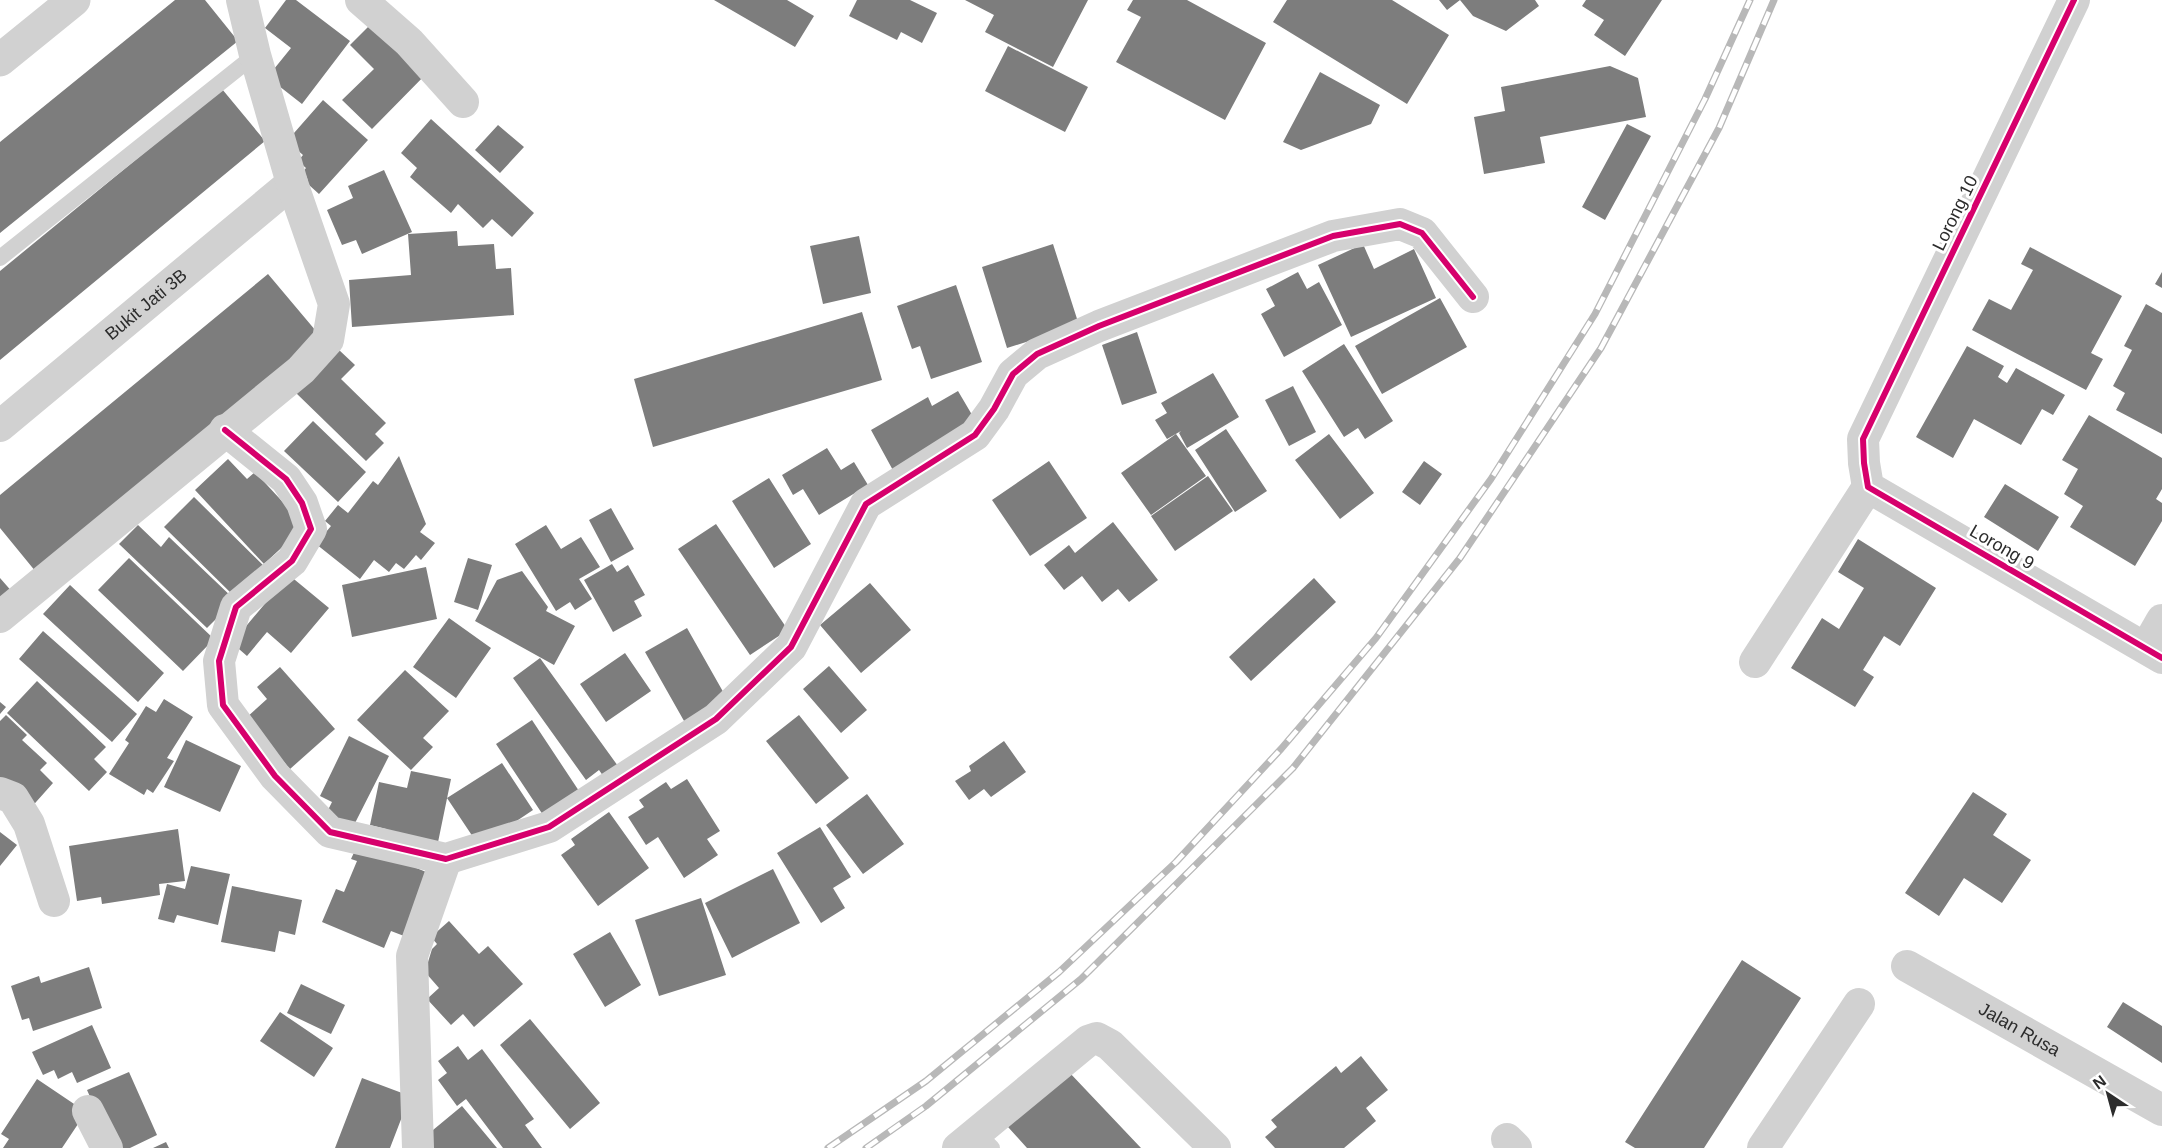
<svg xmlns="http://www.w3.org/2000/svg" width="2162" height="1148" viewBox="0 0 2162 1148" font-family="Helvetica,sans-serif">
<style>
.building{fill:#7d7d7d}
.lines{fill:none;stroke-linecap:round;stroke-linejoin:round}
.service{stroke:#d1d1d1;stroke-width:16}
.minor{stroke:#d1d1d1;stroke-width:32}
.tertiary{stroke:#d1d1d1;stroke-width:33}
.rail-casing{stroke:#b8b8b8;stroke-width:7}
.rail{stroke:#fff;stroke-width:4.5;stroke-dasharray:14;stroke-linecap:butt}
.cycleway-casing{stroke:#fff;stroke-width:10}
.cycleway{stroke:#d6006c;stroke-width:6}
.labels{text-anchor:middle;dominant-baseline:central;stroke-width:6;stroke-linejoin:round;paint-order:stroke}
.street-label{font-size:18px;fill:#2c2c2c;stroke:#fff}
</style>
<rect width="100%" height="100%" fill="#fff"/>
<!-- building -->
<path class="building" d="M 175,0 L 205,0 L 238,41 L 0,233 L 0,142 Z
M 286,0 L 296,0 L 350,41 L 302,104 L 279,86 L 274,69 L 291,48 L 265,28 Z
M 714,0 L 787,0 L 814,16 L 795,47 Z
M 857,0 L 910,0 L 937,13 L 922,43 L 901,32 L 897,40 L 849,16 Z
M 965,0 L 1088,0 L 1053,67 L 985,32 L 994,15 Z
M 1133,0 L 1187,0 L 1266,43 L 1225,120 L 1116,62 L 1141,17 L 1127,10 Z
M 1287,0 L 1392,0 L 1449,35 L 1407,104 L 1273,22 Z
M 1439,0 L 1535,0 L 1539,6 L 1506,31 L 1473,16 L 1460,0 L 1447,10 Z
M 1586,0 L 1662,0 L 1625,56 L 1594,35 L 1604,20 L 1582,6 Z
M 378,17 L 431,69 L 372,129 L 342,100 L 374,69 L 350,45 Z
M 1008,46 L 1088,87 L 1065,132 L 985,91 Z
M 1610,66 L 1638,78 L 1646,117 L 1540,137 L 1545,163 L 1484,174 L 1474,117 L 1505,111 L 1501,87 Z
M 1320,72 L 1380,105 L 1371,124 L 1301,150 L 1283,142 Z
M 222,89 L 265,141 L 0,360 L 0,271 Z
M 323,100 L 368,140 L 319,194 L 299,176 L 306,168 L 298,161 L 303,155 L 287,141 Z
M 431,119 L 534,213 L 512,237 L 492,219 L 483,228 L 458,204 L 451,213 L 410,177 L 417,168 L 401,153 Z
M 1627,124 L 1651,136 L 1605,220 L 1582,207 Z
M 498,125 L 524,147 L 500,173 L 475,150 Z
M 384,170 L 412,232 L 362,254 L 356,240 L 342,245 L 327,210 L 353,198 L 348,186 Z
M 457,231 L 458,246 L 494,244 L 496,269 L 511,268 L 514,315 L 352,327 L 349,280 L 411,275 L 408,234 Z
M 859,236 L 871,293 L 823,304 L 810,246 Z
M 1053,244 L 1079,325 L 1007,348 L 982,267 Z
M 1363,244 L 1374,269 L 1414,249 L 1436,298 L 1351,337 L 1318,265 Z
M 2030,247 L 2122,296 L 2091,353 L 2103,359 L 2086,390 L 1972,330 L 1989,299 L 2011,310 L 2033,270 L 2021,264 Z
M 1298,272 L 1307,289 L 1319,282 L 1342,325 L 1284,357 L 1261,314 L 1275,306 L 1266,289 Z
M 2162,272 L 2162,288 L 2155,284 Z
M 268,274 L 321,337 L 36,572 L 0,528 L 0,495 Z
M 956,285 L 982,362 L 931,379 L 920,346 L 912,349 L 897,306 Z
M 1440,298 L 1467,347 L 1382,394 L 1355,346 Z
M 2146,304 L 2162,313 L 2162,434 L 2116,410 L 2125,393 L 2113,386 L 2132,350 L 2124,346 Z
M 862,312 L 882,380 L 653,447 L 634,379 Z
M 1137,332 L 1157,393 L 1122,405 L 1102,345 Z
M 1344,344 L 1393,421 L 1365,439 L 1358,428 L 1344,437 L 1302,371 Z
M 1967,346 L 2004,366 L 1998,377 L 2007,383 L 2016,368 L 2065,395 L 2053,415 L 2042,409 L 2021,445 L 1974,419 L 1953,458 L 1916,437 Z
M 338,349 L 355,365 L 341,379 L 386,423 L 375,434 L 384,443 L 366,461 L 295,392 Z
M 1213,373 L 1239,417 L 1187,448 L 1179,433 L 1181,431 L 1167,439 L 1155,420 L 1167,413 L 1161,403 Z
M 1293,386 L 1316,432 L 1289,446 L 1265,400 Z
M 958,391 L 978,425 L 895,474 L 871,430 L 928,397 L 932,406 Z
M 2089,415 L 2162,458 L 2162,489 L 2156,499 L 2162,503 L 2162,521 L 2135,566 L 2070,527 L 2083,506 L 2064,494 L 2078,469 L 2062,460 Z
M 313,421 L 366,472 L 338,502 L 284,451 Z
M 1226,429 L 1267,491 L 1235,512 L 1195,450 Z
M 1176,434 L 1206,476 L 1151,515 L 1121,473 Z
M 1329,434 L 1374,493 L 1340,519 L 1295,460 Z
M 827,448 L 841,470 L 854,462 L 868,485 L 819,515 L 803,489 L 793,495 L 782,475 Z
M 399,456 L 426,524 L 420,532 L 435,543 L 421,560 L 416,555 L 404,569 L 396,563 L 389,572 L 374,560 L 360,579 L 316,544 L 331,526 L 325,521 L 338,505 L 348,513 L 373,481 L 378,485 Z
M 228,459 L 247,479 L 255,472 L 305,526 L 264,564 L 195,490 Z
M 1049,461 L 1087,518 L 1030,556 L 992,500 Z
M 1424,461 L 1442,474 L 1420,505 L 1402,492 Z
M 1208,476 L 1233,511 L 1175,551 L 1151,516 Z
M 769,478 L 811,544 L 774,568 L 732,501 Z
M 2005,484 L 2059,517 L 2038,551 L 1984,517 Z
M 194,497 L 267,569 L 237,599 L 164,527 Z
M 611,508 L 634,549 L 611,562 L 589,520 Z
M 1113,522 L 1158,580 L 1129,602 L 1118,589 L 1102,602 L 1082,576 L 1064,590 L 1044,565 L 1069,545 L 1075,553 Z
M 716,524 L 788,630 L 750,655 L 678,549 Z
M 138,525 L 161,547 L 169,537 L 235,600 L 207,628 L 119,544 Z
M 546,525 L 561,549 L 581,537 L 600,567 L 579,579 L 592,599 L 575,610 L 570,602 L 556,611 L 515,544 Z
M 1858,539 L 1936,588 L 1900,646 L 1884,636 L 1863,670 L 1874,677 L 1855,707 L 1791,668 L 1822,618 L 1839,629 L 1864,588 L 1838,572 Z
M 129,558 L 214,639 L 183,671 L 98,590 Z
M 468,558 L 492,565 L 478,610 L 454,602 Z
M 612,564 L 617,572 L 628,565 L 645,595 L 634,601 L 642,616 L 613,632 L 584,580 Z
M 426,567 L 437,619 L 352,637 L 342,585 Z
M 522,571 L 548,607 L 546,611 L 575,626 L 554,665 L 475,621 L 497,580 Z
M 289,575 L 329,608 L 291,653 L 267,632 L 247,656 L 232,643 Z
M 0,578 L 14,594 L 0,606 Z
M 1314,578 L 1336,602 L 1251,681 L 1229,657 Z
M 870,583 L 911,630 L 861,673 L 820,625 Z
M 70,585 L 164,673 L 138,702 L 43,614 Z
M 449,618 L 491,648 L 456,698 L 413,667 Z
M 687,628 L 730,704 L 688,728 L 645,652 Z
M 43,631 L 137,714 L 112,742 L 19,659 Z
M 625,653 L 651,691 L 606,722 L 580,684 Z
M 540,658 L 623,773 L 608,783 L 599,770 L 586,780 L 513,678 Z
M 829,666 L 867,710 L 841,733 L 803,689 Z
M 280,667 L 335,729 L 290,769 L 246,718 L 267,699 L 257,687 Z
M 405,670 L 449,711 L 423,738 L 433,747 L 411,770 L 357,720 Z
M 37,681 L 106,747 L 94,759 L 107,772 L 89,791 L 7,713 Z
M 164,699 L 193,717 L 167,758 L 174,761 L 153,793 L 147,789 L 144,795 L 109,774 L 129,743 L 125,740 L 146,706 L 156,712 Z
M 0,702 L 6,707 L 0,714 Z
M 6,715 L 27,735 L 22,740 L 47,763 L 40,770 L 53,783 L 28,811 L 0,784 L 0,721 Z
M 799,715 L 849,778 L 816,804 L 766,741 Z
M 532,720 L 579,791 L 543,815 L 496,744 Z
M 349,736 L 389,756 L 353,827 L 326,814 L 332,802 L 320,796 Z
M 186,740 L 241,766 L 220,812 L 164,787 Z
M 1004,741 L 1026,772 L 991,797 L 984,789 L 969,800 L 955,781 L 971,771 L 969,766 Z
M 502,763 L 533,810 L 479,846 L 447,798 Z
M 411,771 L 451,779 L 436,852 L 384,842 L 386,829 L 370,825 L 379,782 L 407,788 Z
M 687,779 L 720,831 L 707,839 L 718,855 L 684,878 L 658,837 L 646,845 L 628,817 L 644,807 L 639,800 L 666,782 L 671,789 Z
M 1973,792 L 2007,814 L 1993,835 L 2031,860 L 2002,903 L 1964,878 L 1939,916 L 1905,893 Z
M 867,794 L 904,844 L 863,874 L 826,825 Z
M 609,812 L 649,868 L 598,906 L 561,855 L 575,845 L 571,839 Z
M 820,827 L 851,877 L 833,888 L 845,908 L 821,923 L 777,853 Z
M 178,829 L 185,881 L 159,884 L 160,895 L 102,904 L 101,897 L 77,901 L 69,846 Z
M 0,832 L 17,845 L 0,866 Z
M 358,844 L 431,874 L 404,936 L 391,931 L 384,948 L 322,922 L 336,889 L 344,892 L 357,861 L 351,859 Z
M 191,866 L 230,874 L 218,925 L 177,915 L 174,923 L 158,919 L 167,884 L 185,889 Z
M 773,869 L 800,923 L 732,958 L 705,903 Z
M 232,886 L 302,900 L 295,935 L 279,931 L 275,952 L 221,942 Z
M 701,898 L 726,975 L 659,996 L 635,920 Z
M 449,921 L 479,954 L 488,946 L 523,984 L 474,1027 L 463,1014 L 451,1025 L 427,999 L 439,988 L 425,972 L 432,949 L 437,944 L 431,937 Z
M 610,932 L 641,985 L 605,1007 L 573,954 Z
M 1742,960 L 1801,998 L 1704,1148 L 1635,1148 L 1625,1142 Z
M 89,967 L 102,1008 L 33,1031 L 29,1018 L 22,1020 L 11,986 L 39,976 L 41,983 Z
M 301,984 L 345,1005 L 331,1034 L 287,1013 Z
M 2123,1002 L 2162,1026 L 2162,1063 L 2107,1027 Z
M 280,1012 L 333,1048 L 314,1077 L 260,1041 Z
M 530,1019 L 600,1103 L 570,1129 L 500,1045 Z
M 92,1025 L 111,1068 L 77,1083 L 72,1072 L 58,1079 L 54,1070 L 43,1075 L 32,1052 Z
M 458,1046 L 468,1060 L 482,1049 L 534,1119 L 525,1125 L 542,1148 L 503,1148 L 466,1099 L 457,1106 L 438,1080 L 447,1073 L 438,1061 Z
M 1361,1056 L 1388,1090 L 1366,1108 L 1376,1121 L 1344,1148 L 1275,1148 L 1265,1137 L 1277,1127 L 1271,1120 L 1336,1066 L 1341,1073 Z
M 1068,1071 L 1141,1148 L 1027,1148 L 1008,1127 Z
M 129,1072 L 157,1135 L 130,1148 L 113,1148 L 87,1090 Z
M 362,1078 L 410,1096 L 390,1148 L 335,1148 Z
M 37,1079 L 86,1112 L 62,1148 L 3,1148 L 9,1139 L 1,1134 Z
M 462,1106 L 497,1148 L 432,1148 L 433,1130 Z
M 166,1142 L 169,1148 L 153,1148 Z"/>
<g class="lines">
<!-- service -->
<path class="service" d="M 0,258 L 255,55
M 977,1133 L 992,1148"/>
<!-- minor -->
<g class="minor">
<path d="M 361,0 L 409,42 L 463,102"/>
<path d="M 2074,0 L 1863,439 L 1864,463 L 1868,487 L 2162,658"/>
<path id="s1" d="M 0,426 L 292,183"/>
<path d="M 225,430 L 286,479 L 302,503 L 311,529 L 292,561 L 236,607 L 219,661 L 223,705 L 275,776 L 330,832 L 446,859 L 549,827 L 716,719 L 791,647 L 866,504 L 975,435 L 994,409 L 1013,374 L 1037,354 L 1099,326 L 1333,236 L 1400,224 L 1422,233 L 1473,297"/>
<path d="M 0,617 L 301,370 L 328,340 L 334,304 L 292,183 L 255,55 L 242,0"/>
<path d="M 2146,648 L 2162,620"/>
<path d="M 1755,662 L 1868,487"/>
<path d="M 0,793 L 13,798 L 29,824 L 54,901"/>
<path id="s2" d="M 1907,966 L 2162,1110"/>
<path d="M 88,1111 L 107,1148"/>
<path d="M 1507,1139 L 1516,1148"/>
<path d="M 418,1148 L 412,956 L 446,859"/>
<path d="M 958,1148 L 1088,1041 L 1097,1038 L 1110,1045 L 1215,1148"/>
<path d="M 1763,1148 L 1859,1004"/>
</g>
<!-- tertiary -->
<path class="tertiary" d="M 0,60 L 74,0"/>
<!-- rail casing -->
<g class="rail-casing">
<path id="rail" d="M 828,1148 L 926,1081 L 1059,972 L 1176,862 L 1281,749 L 1376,638 L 1491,479 L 1595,314 L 1705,99 L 1750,0
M 866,1148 L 926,1106 L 1081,979 L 1293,768 L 1460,558 L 1601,348 L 1719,128 L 1774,0"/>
</g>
<!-- rail -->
<use href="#rail" class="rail"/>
<!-- cycleway casing -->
<g class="cycleway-casing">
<path id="cycleway" d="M 2074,0 L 1863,439 L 1864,463 L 1868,487 L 2162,658
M 225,430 L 286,479 L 302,503 L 311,529 L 292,561 L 236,607 L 219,661 L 223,705 L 275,776 L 330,832 L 446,859 L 549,827 L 716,719 L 791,647 L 866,504 L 975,435 L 994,409 L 1013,374 L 1037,354 L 1099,326 L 1333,236 L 1400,224 L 1422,233 L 1473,297"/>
</g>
<!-- cycleway -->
<use href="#cycleway" class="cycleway"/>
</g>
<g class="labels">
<!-- street labels -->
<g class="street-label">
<text transform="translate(1955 213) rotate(-64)">Lorong 10</text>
<text stroke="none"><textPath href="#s1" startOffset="190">Bukit Jati 3B</textPath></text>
<text transform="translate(2002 547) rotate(30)">Lorong 9</text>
<text stroke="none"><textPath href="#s2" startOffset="129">Jalan Rusa</textPath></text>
</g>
</g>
<!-- north arrow -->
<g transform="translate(2108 1094) rotate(324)" stroke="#ffffff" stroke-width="4.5" paint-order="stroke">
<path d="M0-4.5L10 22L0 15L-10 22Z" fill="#2c2c2c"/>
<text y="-9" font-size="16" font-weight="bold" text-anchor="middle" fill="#2c2c2c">N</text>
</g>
</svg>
